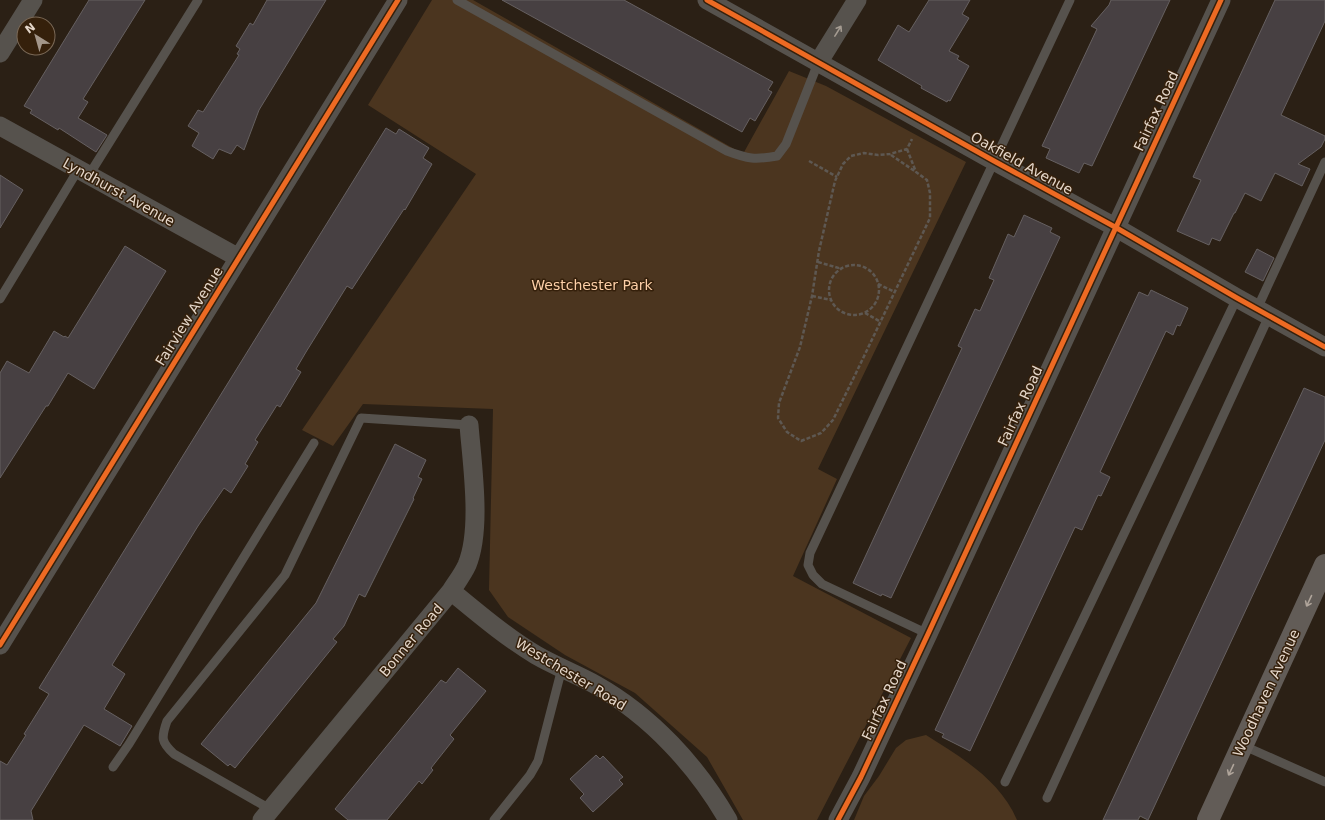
<svg xmlns="http://www.w3.org/2000/svg" width="1325" height="820" viewBox="0 0 1325 820" font-family="'DejaVu Sans',sans-serif">
<style>
.green{fill:#4b351f}
.building{fill:#474042;stroke:#666061}
.lines{fill:none;stroke-linecap:round;stroke-linejoin:round}
.path{stroke:#5e5852;stroke-width:2.5;stroke-dasharray:4 2;stroke-linecap:butt}
.lane{stroke:#56524d;stroke-width:9}
.street{stroke:#56524d;stroke-width:19}
.secondary{stroke:#625c57;stroke-width:22}
.cycleway-casing{stroke:#35200b;stroke-width:8}
.cycleway{stroke:#ed6a23;stroke-width:5}
.oneway{stroke:#a49b91}
.oneway2{stroke:#b0a59b}
.labels{text-anchor:middle;dominant-baseline:central;stroke-width:3;stroke-linejoin:round;paint-order:stroke}
.street-label{font-size:14px;fill:#e4d6c9;stroke:#35200b}
.park-label{font-size:14px;fill:#fdcfa7;stroke:#35200b}
</style>
<rect width="100%" height="100%" fill="#2b2015"/>
<!-- green -->
<path class="green" d="M 432,0 L 473,0 L 743,154 L 789,71 L 826,86 L 966,162 L 818,469 L 837,479 L 793,576 L 911,638 L 817,820 L 743,820 L 707,757 L 635,693 L 565,655 L 508,617 L 489,590 L 493,409 L 363,404 L 333,446 L 302,430 L 476,174 L 368,105 Z
M 926,735 C 961,757 1000,780 1017,820 L 854,820 L 864,796 L 879,776 L 896,748 L 906,740 Z"/>
<!-- building -->
<path class="building" d="M 89,0 L 145,0 L 83,99 L 88,102 L 78,118 L 107,135 L 96,152 L 59,128 L 58,130 L 30,113 L 32,110 L 24,106 Z
M 267,0 L 326,0 L 259,110 L 244,150 L 237,145 L 231,154 L 219,149 L 213,159 L 192,146 L 199,133 L 188,126 L 198,110 L 203,112 L 239,55 L 237,54 L 240,49 L 236,46 L 250,23 L 253,25 Z
M 502,0 L 624,0 L 773,82 L 768,90 L 772,92 L 755,121 L 750,118 L 742,132 Z
M 929,0 L 970,0 L 962,14 L 969,18 L 949,51 L 959,56 L 957,59 L 969,66 L 950,101 L 948,100 L 947,102 L 921,88 L 922,86 L 878,60 L 898,25 L 909,32 Z
M 1111,0 L 1170,0 L 1092,166 L 1084,163 L 1079,173 L 1046,158 L 1050,149 L 1042,146 L 1097,29 L 1091,26 L 1109,5 Z
M 1275,0 L 1325,0 L 1325,21 L 1281,115 L 1325,136 L 1325,139 L 1321,147 L 1298,164 L 1310,169 L 1302,186 L 1275,173 L 1261,201 L 1245,193 L 1235,213 L 1234,213 L 1220,241 L 1212,238 L 1209,245 L 1177,231 L 1201,180 L 1193,177 Z
M 386,128 L 396,134 L 399,129 L 429,148 L 423,158 L 432,164 L 405,210 L 404,209 L 352,289 L 347,286 L 306,352 L 296,369 L 301,372 L 280,407 L 277,405 L 255,440 L 258,442 L 245,464 L 248,466 L 231,493 L 224,488 L 198,526 L 112,665 L 125,674 L 104,709 L 132,726 L 120,746 L 84,725 L 31,811 L 33,820 L 0,820 L 0,761 L 7,765 L 26,735 L 24,734 L 49,694 L 39,688 Z
M 0,175 L 23,190 L 0,228 Z
M 1024,215 L 1052,228 L 1050,232 L 1060,237 L 891,598 L 882,594 L 881,596 L 853,583 L 962,348 L 958,346 L 975,309 L 980,311 L 994,280 L 989,278 L 1008,234 L 1014,237 Z
M 125,246 L 166,271 L 94,389 L 68,373 L 48,406 L 46,406 L 0,478 L 0,373 L 7,361 L 29,373 L 54,331 L 64,337 L 65,336 L 68,338 Z
M 1257,249 L 1274,258 L 1263,281 L 1245,272 Z
M 1151,290 L 1188,308 L 1180,326 L 1177,325 L 1173,335 L 1166,331 L 1100,472 L 1110,477 L 1101,496 L 1098,495 L 1082,530 L 1075,527 L 970,751 L 942,737 L 944,734 L 935,730 L 1139,292 L 1148,296 Z
M 1304,388 L 1325,397 L 1325,440 L 1201,706 L 1148,820 L 1140,816 L 1138,820 L 1103,820 Z
M 395,444 L 426,460 L 418,477 L 422,479 L 413,498 L 414,499 L 365,597 L 359,594 L 344,626 L 333,639 L 337,642 L 235,768 L 230,764 L 228,766 L 201,744 L 316,603 Z
M 458,668 L 486,691 L 450,735 L 454,739 L 431,768 L 433,770 L 422,784 L 419,781 L 387,820 L 348,820 L 335,809 L 441,680 L 446,683 Z
M 596,755 L 600,759 L 603,756 L 623,777 L 619,780 L 623,784 L 593,812 L 580,798 L 584,794 L 570,779 Z"/>
<g class="lines">
<!-- path -->
<path class="path" d="M 907,149 L 916,172 L 927,180 L 930,193 L 930,218 L 856,373 L 833,420 L 821,433 L 801,441 L 787,432 L 778,418 L 779,403 L 800,347 L 812,296 L 819,251 L 835,181 L 843,164 L 851,156 L 864,153 L 878,155 L 890,154 L 907,149 L 912,139
M 891,155 L 916,172
M 809,161 L 837,177
M 818,262 L 842,269
M829 290a25 25 0 1 1 50 0a25 25 0 1 1-50 0Z
M 878,284 L 895,292
M 812,296 L 831,300
M 865,313 L 881,322"/>
<!-- lane -->
<path class="lane" d="M 457,0 L 727,151 C 748,159 755,160 777,156 L 786,144 L 818,63
M 89,175 L 198,0
M 0,299 L 78,170
M 1257,309 L 1325,162
M 928,634 L 822,584 L 813,575 L 808,565 L 810,553 L 1070,0
M 1242,745 L 1325,782
M 113,767 L 129,744 L 314,443
M 1005,782 L 1237,298
M 1047,798 L 1269,316
M 270,809 L 174,754 C 161,742 161,738 167,721 L 285,575 L 361,418 L 469,425
M 494,820 L 530,775 L 538,761 L 562,668"/>
<!-- street -->
<path class="street" d="M 707,0 L 994,161 L 1115,227 L 1237,298 L 1325,347
M 0,53 L 33,0
M 818,63 L 857,0
M 0,126 L 239,258
M 451,591 C 479,614 506,637 536,655 C 555,666 576,674 596,685 C 651,716 697,766 728,820
M 0,645 L 398,0
M 262,820 L 451,591 C 456,583 463,574 467,565 C 482,529 472,464 469,425
M 838,820 L 861,777 L 928,634 L 1221,0"/>
<!-- secondary -->
<path class="secondary" d="M 1208,820 L 1325,565"/>
<!-- cycleway casing -->
<g class="cycleway-casing">
<path id="cycleway" d="M 707,0 L 994,161 L 1115,227 L 1237,298 L 1325,347
M 0,645 L 398,0
M 838,820 L 861,777 L 928,634 L 1221,0"/>
</g>
<!-- cycleway -->
<use href="#cycleway" class="cycleway"/>
</g>
<!-- one-way arrows -->
<defs><path id="oneway-shaft" d="M-6 0H5M1.5-3L5.5 0L1.5 3" fill="none" stroke-width="1.6" stroke-linecap="round" stroke-linejoin="round"/></defs>
<use class="oneway" href="#oneway-shaft" transform="translate(838 31) rotate(-58)"/>
<g class="oneway2">
<use href="#oneway-shaft" transform="translate(1309 601) rotate(115)"/>
<use href="#oneway-shaft" transform="translate(1231 770) rotate(115)"/>
</g>
<g class="labels">
<!-- street labels -->
<g class="street-label">
<text transform="translate(1156 111) rotate(-65)">Fairfax Road</text>
<text transform="translate(1022 163) rotate(29)">Oakfield Avenue</text>
<text transform="translate(119 192) rotate(29)">Lyndhurst Avenue</text>
<text transform="translate(189 316) rotate(-58)">Fairview Avenue</text>
<text transform="translate(1020 406) rotate(-65)">Fairfax Road</text>
<text transform="translate(411 640) rotate(-50)">Bonner Road</text>
<text transform="translate(571 674) rotate(31)">Westchester Road</text>
<text transform="translate(1266 693) rotate(-65)">Woodhaven Avenue</text>
<text transform="translate(884 700) rotate(-65)">Fairfax Road</text>
</g>
<!-- park labels -->
<g class="park-label">
<text x="592" y="285">Westchester Park</text>
</g>
</g>
<!-- north arrow -->
<g transform="translate(36 36) rotate(323)"><circle r="19" fill="#35200b" stroke="#7b6957"/>
<path d="M0-3L7 15L0 10L-7 15Z" fill="#a3968a"/>
<text y="-6" font-size="11" font-weight="bold" text-anchor="middle" fill="#e4d6c9">N</text>
</g>
</svg>
